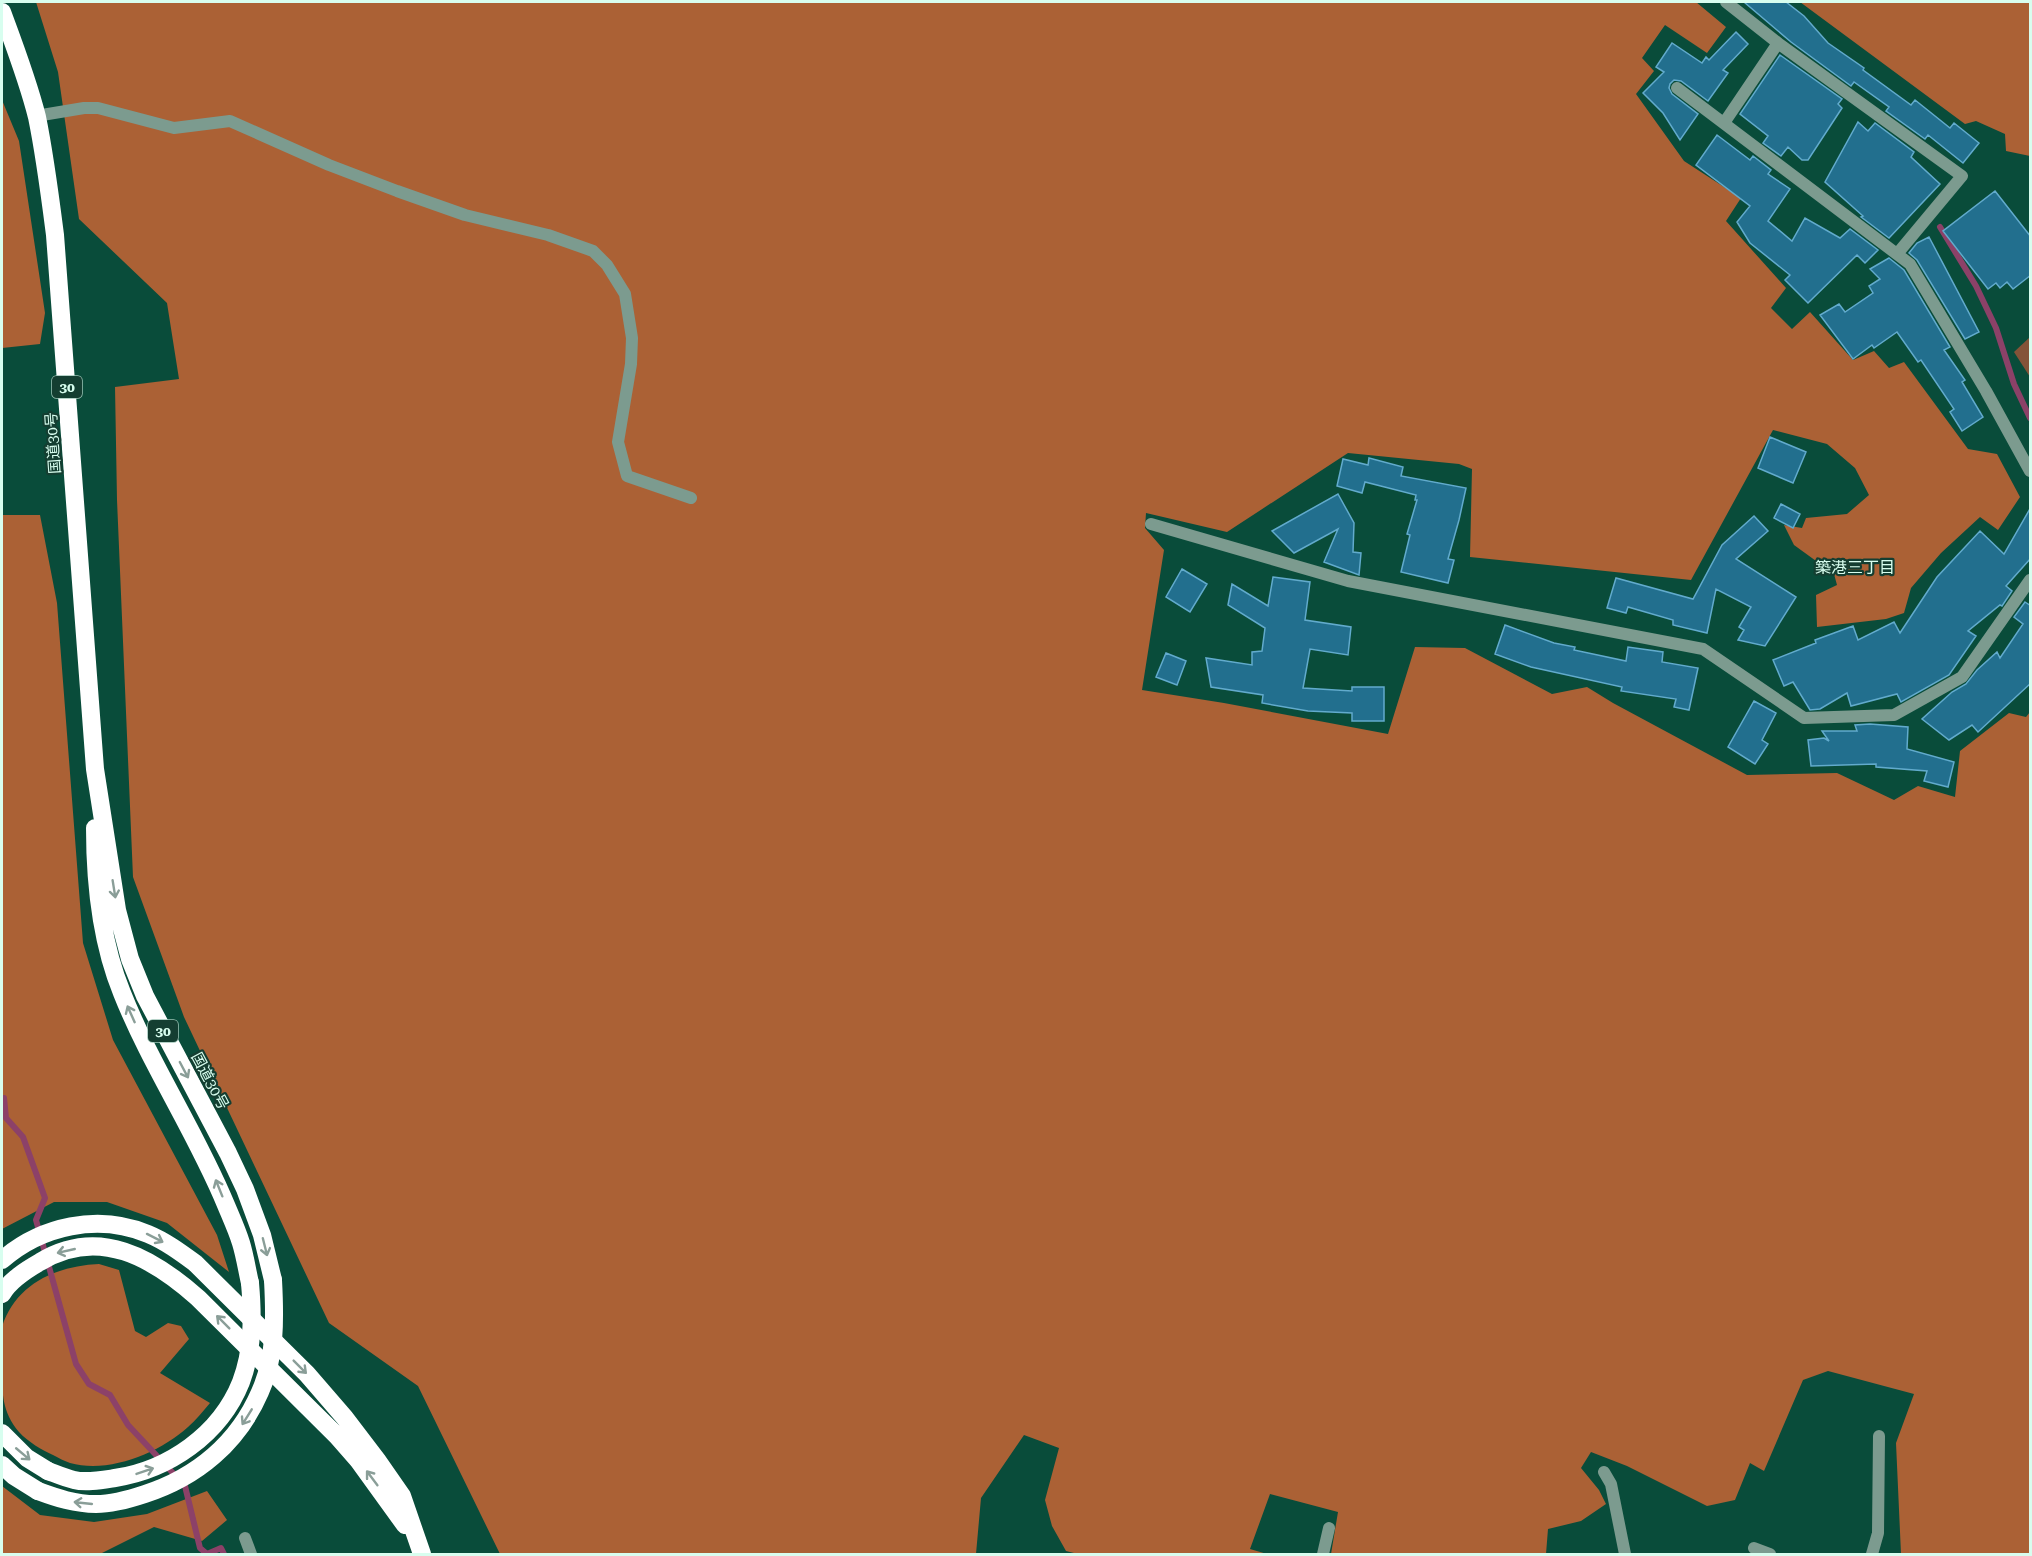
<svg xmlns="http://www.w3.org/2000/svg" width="2032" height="1556" viewBox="0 0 2032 1556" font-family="'Roboto Serif','Noto Sans JP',serif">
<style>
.green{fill:#845338}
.forest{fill:#ab6135}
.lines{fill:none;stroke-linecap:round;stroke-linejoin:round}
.stream{stroke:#8c4168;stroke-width:6}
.building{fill:#226f8e;stroke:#62abcd;stroke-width:1.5}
.street{stroke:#7c9b8f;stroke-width:12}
.highway{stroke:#fff;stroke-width:18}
.highway-bridge{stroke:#fff;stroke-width:18}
.oneway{stroke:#8a9e98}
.labels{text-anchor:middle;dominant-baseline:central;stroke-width:4.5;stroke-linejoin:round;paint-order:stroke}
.shield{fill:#143e31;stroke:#9dc4b6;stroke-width:1.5}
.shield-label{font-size:14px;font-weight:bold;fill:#d8feef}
.street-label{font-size:15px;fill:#d8feef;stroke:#143e31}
.neighbourhood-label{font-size:16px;fill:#d8feef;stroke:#143e31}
</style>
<rect width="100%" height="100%" fill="#094c3a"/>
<!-- green -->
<path class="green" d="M 2030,337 L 2030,377 L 2014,352 Z"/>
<!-- forest -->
<path class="forest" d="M 36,2 L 1696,2 L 1726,27 L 1707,53 L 1665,25 L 1642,58 L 1654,71 L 1636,94 L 1684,161 L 1741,198 L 1726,221 L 1786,288 L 1771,308 L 1792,329 L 1810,312 L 1853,360 L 1874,351 L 1889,368 L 1904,362 L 1968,449 L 1997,454 L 2020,497 L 1998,530 L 1980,517 L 1941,553 L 1911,588 L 1904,613 L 1886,619 L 1817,627 L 1816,595 L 1837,585 L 1834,574 L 1794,545 L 1784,525 L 1802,528 L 1806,518 L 1847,514 L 1869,495 L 1855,468 L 1827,444 L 1773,430 L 1691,580 L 1470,557 L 1472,469 L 1459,464 L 1348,453 L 1227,532 L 1146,513 L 1145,528 L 1164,550 L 1142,690 L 1224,703 L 1388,734 L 1415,647 L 1465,648 L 1552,694 L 1587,687 L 1613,703 L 1747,775 L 1837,773 L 1894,800 L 1918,786 L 1955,797 L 1960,751 L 2009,713 L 2026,717 L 2030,712 L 2030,1554 L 1901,1554 L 1896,1443 L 1914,1394 L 1828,1371 L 1803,1380 L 1764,1471 L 1750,1463 L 1735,1500 L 1707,1506 L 1627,1466 L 1591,1452 L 1581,1468 L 1599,1490 L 1606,1504 L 1581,1521 L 1548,1529 L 1546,1554 L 1331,1554 L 1338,1512 L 1270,1494 L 1250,1549 L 1267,1554 L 1078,1554 L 1066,1551 L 1052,1526 L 1045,1500 L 1059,1448 L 1024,1435 L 981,1498 L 976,1554 L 500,1554 L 418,1386 L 329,1323 L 184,1017 L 133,877 L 117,500 L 115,387 L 179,379 L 167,303 L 79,219 L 58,72 Z
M 1800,2 L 2030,2 L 2030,156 L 2006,151 L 2005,134 L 1976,121 L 1965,124 Z
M 2,100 L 19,141 L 45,313 L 40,344 L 2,348 Z
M 2,515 L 40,515 L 57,603 L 83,943 L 113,1040 L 217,1235 L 229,1272 L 167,1223 L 107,1202 L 54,1202 L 2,1229 Z
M 99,1264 L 119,1270 L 135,1331 L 146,1337 L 168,1323 L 181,1326 L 189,1339 L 160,1373 L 210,1403 C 203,1411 196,1420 188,1427 C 159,1453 109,1474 70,1463 C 64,1461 59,1458 53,1455 C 42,1450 28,1442 19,1432 C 2,1412 2,1393 2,1368 C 2,1355 0,1338 2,1327 C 16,1283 57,1266 99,1264 Z
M 2,1486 L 40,1515 L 94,1522 L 147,1514 L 207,1491 L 227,1520 L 202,1541 L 154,1527 L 100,1554 L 2,1554 Z"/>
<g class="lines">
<!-- stream -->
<path class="stream" d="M 1940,227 L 1976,286 L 1996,328 L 2014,384 L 2030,418
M 4,1098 L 6,1118 L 23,1137 L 45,1198 L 36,1220 L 76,1364 L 89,1384 L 110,1395 L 128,1425 L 185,1486 L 200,1548 L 207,1554 L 221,1548 L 224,1554"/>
</g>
<!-- building -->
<path class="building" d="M 1744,2 L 1786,2 L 1804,16 L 1828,43 L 1864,68 L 1863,70 L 1911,105 L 1915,100 L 1950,128 L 1954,123 L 1979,143 L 1963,163 L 1928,135 L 1925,139 L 1886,111 L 1889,107 L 1854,82 L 1851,86 L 1791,42 Z
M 1736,32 L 1748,44 L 1723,70 L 1728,73 L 1708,101 L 1681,81 L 1674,80 L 1670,84 L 1669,88 L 1672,94 L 1698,114 L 1680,140 L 1663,113 L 1643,93 L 1664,72 L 1656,67 L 1672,43 L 1702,63 L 1706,57 L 1709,60 Z
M 1780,55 L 1842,99 L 1838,104 L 1842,108 L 1808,160 L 1802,160 L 1788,147 L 1781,156 L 1763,143 L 1768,136 L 1740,114 Z
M 1858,122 L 1868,131 L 1875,123 L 1914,152 L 1911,157 L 1940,184 L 1889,238 L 1861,217 L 1863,216 L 1825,182 Z
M 1717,135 L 1750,160 L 1753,156 L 1771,170 L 1768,174 L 1790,189 L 1768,221 L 1792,241 L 1805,218 L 1840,238 L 1850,229 L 1878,250 L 1865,263 L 1857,255 L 1808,303 L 1785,280 L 1790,275 L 1750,243 L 1737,222 L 1750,206 L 1696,165 Z
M 1995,191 L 2031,237 L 2031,275 L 2013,289 L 2007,282 L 2000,288 L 1996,283 L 1988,289 L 1943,231 Z
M 1929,237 L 1979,332 L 1965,339 L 1917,260 L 1909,253 L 1917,243 Z
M 1889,258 L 1904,270 L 1950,347 L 1944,350 L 1965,380 L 1962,382 L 1983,417 L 1962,431 L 1950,412 L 1954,409 L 1921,360 L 1918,362 L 1897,332 L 1874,348 L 1872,345 L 1853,359 L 1820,315 L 1839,304 L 1845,312 L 1873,293 L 1869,286 L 1880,279 L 1870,269 Z
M 1770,437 L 1806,452 L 1793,483 L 1758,468 Z
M 1369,458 L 1403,467 L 1401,476 L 1466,488 L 1459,520 L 1448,559 L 1454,560 L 1448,583 L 1401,572 L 1410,535 L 1407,534 L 1417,500 L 1415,500 L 1416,495 L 1365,482 L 1362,493 L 1337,486 L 1343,459 L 1368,465 Z
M 1338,494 L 1354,523 L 1353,552 L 1361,553 L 1359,575 L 1324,562 L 1338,529 L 1294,553 L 1272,531 Z
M 1781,504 L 1800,514 L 1793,528 L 1774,518 Z
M 2031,507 L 2031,558 L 2006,586 L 2012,591 L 2002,606 L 2000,605 L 1968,631 L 1976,636 L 1949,675 L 1901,702 L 1897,694 L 1851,706 L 1847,693 L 1820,709 L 1810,710 L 1793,682 L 1784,686 L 1773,660 L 1816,643 L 1815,640 L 1853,626 L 1858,640 L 1894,622 L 1900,633 L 1937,577 L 1980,531 L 2004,554 Z
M 1754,516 L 1768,531 L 1736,559 L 1796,597 L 1765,646 L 1738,640 L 1744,630 L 1739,627 L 1751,607 L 1716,589 L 1707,633 L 1673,625 L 1673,620 L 1628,607 L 1626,613 L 1607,608 L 1616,578 L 1693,599 L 1722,545 Z
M 1182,569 L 1207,584 L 1190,612 L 1166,597 Z
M 1273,577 L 1310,582 L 1305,620 L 1351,627 L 1348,655 L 1310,649 L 1303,688 L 1352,691 L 1352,687 L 1384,687 L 1384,721 L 1352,721 L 1352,713 L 1308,711 L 1262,703 L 1263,695 L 1211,687 L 1206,658 L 1252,665 L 1252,652 L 1262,651 L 1265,628 L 1228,605 L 1232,584 L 1268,606 Z
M 2025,602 L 2031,606 L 2031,683 L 1978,732 L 1972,725 L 1949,740 L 1922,719 L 1952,692 L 1966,684 L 1977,670 L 1997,652 L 2000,658 L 2023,624 L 2014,617 Z
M 1505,625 L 1554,643 L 1575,647 L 1574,650 L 1626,661 L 1628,647 L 1663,652 L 1662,662 L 1698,668 L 1689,710 L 1674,707 L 1676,699 L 1621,691 L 1622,687 L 1531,667 L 1495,654 Z
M 1166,653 L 1186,661 L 1177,685 L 1156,677 Z
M 1754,701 L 1776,713 L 1762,740 L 1768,744 L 1755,764 L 1728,747 Z
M 1870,724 L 1908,727 L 1907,749 L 1954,762 L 1948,787 L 1924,781 L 1927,771 L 1876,767 L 1876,764 L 1811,766 L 1808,740 L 1824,738 L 1829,741 L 1822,731 L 1857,731 L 1855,725 Z"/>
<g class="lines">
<!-- street -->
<path class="street" d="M 1726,2 L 1778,43
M 1677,88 L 1910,264 L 1986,391 L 2030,471
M 36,116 L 84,108 L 98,108 L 174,128 L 230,121 L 329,165 L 397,191 L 465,215 L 548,235 L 593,251 L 607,265 L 625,294 L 632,338 L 631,364 L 618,442 L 627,476 L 691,498
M 1724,123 L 1778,43 L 1962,176 L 1897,254
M 1151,524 L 1348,581 L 1703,649 L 1804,718 L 1894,715 L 1962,677 L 2030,580
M 1604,1472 L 1611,1484 L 1625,1554
M 245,1538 L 251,1554
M 1754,1548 L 1770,1554
M 1323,1554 L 1329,1528
M 1872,1554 L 1878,1533 L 1879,1436"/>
<!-- highway -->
<path class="highway" d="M 2,12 C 15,47 28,81 37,117 C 45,156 50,196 55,235 L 95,769 L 117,910 L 130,959 L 145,996 L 228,1153 L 245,1189 L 262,1235 L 273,1280
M 95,828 C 95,883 101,942 122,993 C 151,1066 196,1132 226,1205 C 231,1217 237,1230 241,1243 C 245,1256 247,1270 250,1283
M 2,1260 C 41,1226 98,1213 148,1234 C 165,1241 180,1252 195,1263 L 307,1374 L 345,1418 L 377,1460 L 402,1496 L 422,1554
M 2,1294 C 10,1280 26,1270 40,1262 C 99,1226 153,1258 198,1298 L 337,1436 L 358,1460 L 405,1525
M 2,1433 L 27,1458 L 48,1471
M 2,1465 L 14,1476 L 38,1491"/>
<!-- highway-bridge -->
<path class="highway-bridge" d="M 48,1471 C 56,1474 65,1478 74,1480 C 86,1483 102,1480 115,1478 C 168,1470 220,1435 241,1382 C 253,1350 253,1317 250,1283
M 38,1491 C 57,1498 75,1504 96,1504 C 112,1504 130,1499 145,1494 C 197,1477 238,1443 260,1392 C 276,1357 275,1317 273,1280"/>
</g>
<!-- one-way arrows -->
<defs><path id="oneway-shaft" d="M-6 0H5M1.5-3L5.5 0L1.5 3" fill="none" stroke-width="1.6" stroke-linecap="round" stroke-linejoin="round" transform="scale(1.5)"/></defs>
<g class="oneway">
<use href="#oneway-shaft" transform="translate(114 889) rotate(81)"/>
<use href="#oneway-shaft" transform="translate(131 1014) rotate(-114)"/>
<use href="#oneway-shaft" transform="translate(184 1070) rotate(62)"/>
<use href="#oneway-shaft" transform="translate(219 1188) rotate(-112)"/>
<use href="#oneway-shaft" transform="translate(155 1238) rotate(27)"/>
<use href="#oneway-shaft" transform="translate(265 1247) rotate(76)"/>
<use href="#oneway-shaft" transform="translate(66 1251) rotate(167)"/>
<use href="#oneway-shaft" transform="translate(223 1322) rotate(-135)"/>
<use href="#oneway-shaft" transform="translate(300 1367) rotate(45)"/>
<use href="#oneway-shaft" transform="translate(247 1417) rotate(122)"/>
<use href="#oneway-shaft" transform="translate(23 1454) rotate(40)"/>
<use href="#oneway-shaft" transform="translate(145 1471) rotate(-19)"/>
<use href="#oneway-shaft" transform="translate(372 1478) rotate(-127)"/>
<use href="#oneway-shaft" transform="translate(83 1503) rotate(-174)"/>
</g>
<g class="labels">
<!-- shield labels -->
<g class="shield">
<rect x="52" y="376" width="30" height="22" rx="4.5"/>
<rect x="148" y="1020" width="30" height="22" rx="4.5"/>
</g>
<g class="shield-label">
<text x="67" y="387">30</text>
<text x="163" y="1031">30</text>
</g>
<!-- street labels -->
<g class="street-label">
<text transform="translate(53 443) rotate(-94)">国道30号</text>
<text transform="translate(210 1081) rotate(62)">国道30号</text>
</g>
<!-- neighbourhood labels -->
<g class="neighbourhood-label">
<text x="1855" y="567">築港三丁目</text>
</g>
</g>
<!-- border -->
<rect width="2032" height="1556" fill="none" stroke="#d8feef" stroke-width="6"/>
</svg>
